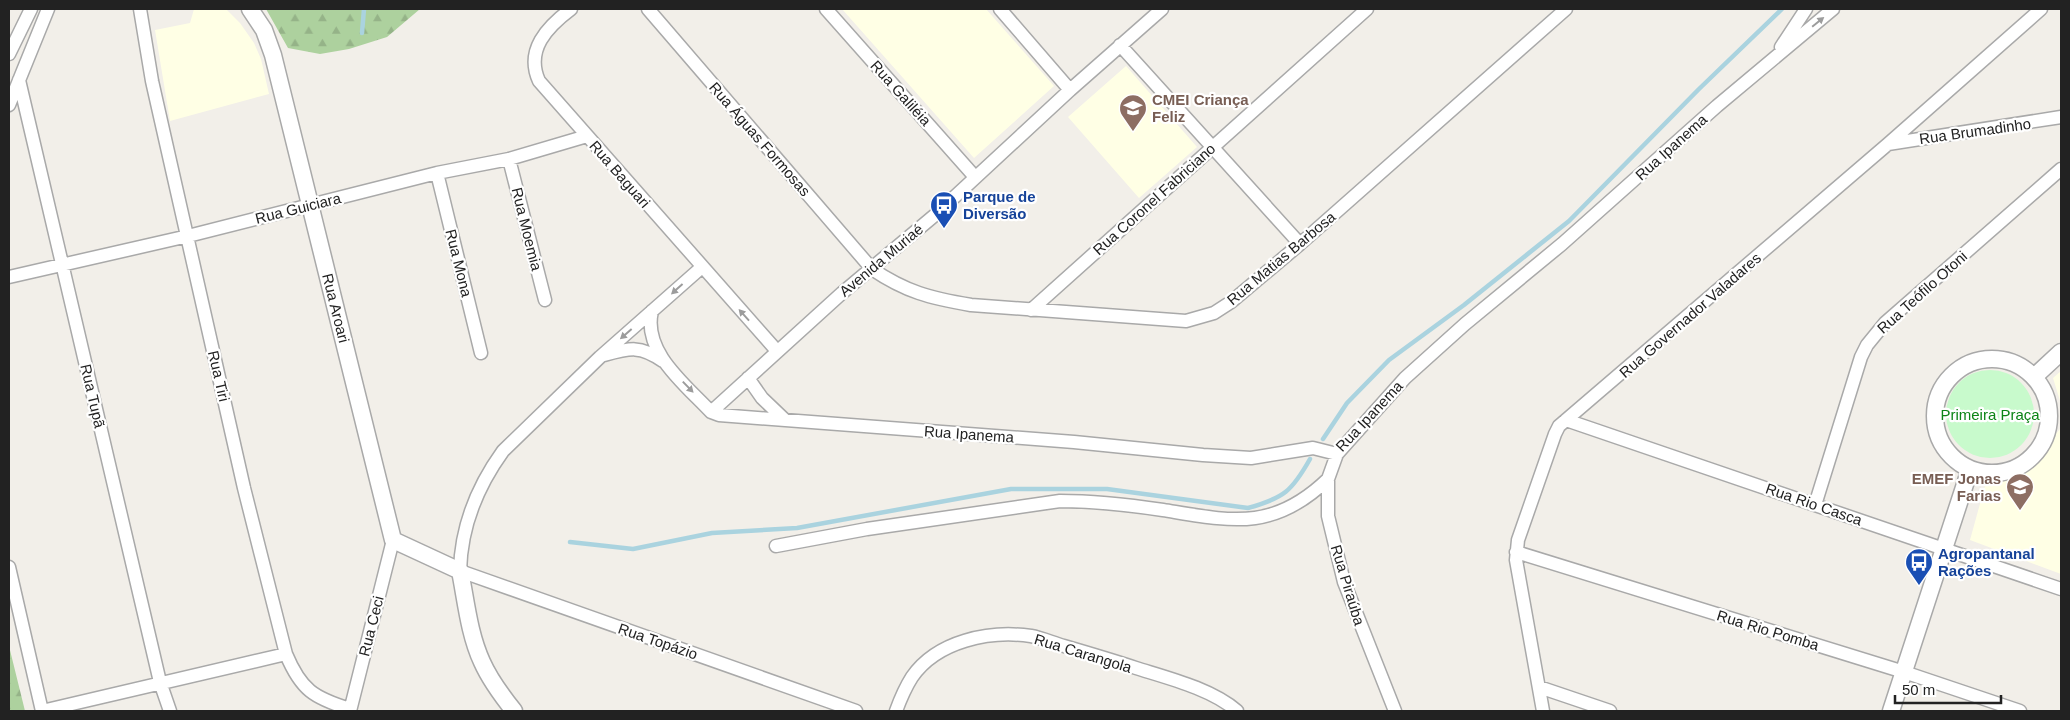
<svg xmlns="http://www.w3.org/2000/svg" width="2070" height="720" viewBox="0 0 2070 720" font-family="Arial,sans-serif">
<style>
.education{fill:#ffffe5}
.forest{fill:url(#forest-firs)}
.park{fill:#c8facc}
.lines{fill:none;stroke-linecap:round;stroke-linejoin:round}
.stream{stroke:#aad3df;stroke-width:4.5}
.minor-casing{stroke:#a9a9a9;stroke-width:15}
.tertiary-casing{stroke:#a9a9a9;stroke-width:19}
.minor{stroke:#fff;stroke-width:12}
.tertiary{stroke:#fff;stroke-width:16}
.oneway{fill:#9c9c9c}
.labels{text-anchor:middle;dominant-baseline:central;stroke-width:4.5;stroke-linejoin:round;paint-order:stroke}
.street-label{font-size:15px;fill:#222;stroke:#fff}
.education-label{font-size:15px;font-weight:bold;fill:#785e54;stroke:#fff;text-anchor:start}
.transit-label{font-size:15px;font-weight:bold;fill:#164399;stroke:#fff;text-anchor:start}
.park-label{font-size:15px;fill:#0c8416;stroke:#fff}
</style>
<defs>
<pattern id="forest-firs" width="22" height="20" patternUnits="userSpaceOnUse" patternTransform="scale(1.25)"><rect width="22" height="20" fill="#add19e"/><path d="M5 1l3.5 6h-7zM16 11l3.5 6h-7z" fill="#95b388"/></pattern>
</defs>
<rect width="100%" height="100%" fill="#f2efe9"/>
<!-- education -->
<path class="education" d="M 194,9 L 226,9 L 240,23 L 254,43 L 261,59 L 269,94 L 170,121 L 155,30 L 190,23 Z
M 842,9 L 986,9 L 1054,86 L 974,158 Z
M 1126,66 L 1197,147 L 1139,198 L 1068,117 Z
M 2061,371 L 2061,404 L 2053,378 Z
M 2061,428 L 2061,574 L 1970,540 L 1986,482 L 2018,476 L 2036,464 L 2053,437 Z"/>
<!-- forest -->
<path class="forest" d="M 266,9 L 420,9 L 387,37 L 349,49 L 320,54 L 288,48 Z
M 9,646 L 25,711 L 9,711 Z"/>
<!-- park -->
<path class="park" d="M1946 414a44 44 0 1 1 88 0a44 44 0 1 1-88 0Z"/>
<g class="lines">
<!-- stream -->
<path class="stream" d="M 362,33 L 364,9
M 1323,439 L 1347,403 L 1389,360 L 1464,305 L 1569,221 L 1699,89 L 1782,9
M 570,542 L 633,549 L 712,533 L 797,528 L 1011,489 L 1107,489 L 1248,508 C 1284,498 1292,491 1310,459"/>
<!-- minor casing -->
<g class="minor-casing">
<path id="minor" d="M 140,9 L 152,81 L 244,488 L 286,654 C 301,690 314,698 350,709
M 571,9 C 547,27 525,50 539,81 L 777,351
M 648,9 L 872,269 C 906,292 930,298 971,305 L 1186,321 L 1214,313 L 1231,302 L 1300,244 L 1566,9
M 826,9 L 975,177
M 1000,9 L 1070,90
M 1120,45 L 1300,244
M 1781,47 L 1806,9
M 9,54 L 31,9
M 19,80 L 160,682 L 170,711
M 9,105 L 48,9
M 1888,144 L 2061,117
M 509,159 L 545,300
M 437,173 L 481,353
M 702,267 L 600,357 L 503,451 C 477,487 461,527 460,571 L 856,711
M 9,277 L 188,236 L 437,173 L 509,159 L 587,136
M 1031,310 L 1367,9
M 652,311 C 642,352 686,385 711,412 L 719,415 L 1074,442 L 1203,455 L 1251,458 L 1313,448 L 1337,454 L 1405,378 L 1465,324 L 1562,244 L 1717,106 L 1833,9
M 604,355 C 630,348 640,345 663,361
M 748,378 L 762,398 L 785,420
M 711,412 L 842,293 L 935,215 L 1070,90 L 1162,9
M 1566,420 L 2061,589
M 1337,454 L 1328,479 L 1328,516 L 1344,582 L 1395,711
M 1815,505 L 1861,357 L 1867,345 L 1885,323 L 2061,169
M 776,546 L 867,529 L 1060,501 C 1095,501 1129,505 1163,510 C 1231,521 1273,532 1328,479
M 1516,552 L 1904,672 L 2020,711
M 9,567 L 42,711
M 1539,687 L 1610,711
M 42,711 L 286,654
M 350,711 L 393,540
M 896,711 C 900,700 905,688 912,677 C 937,641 989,630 1031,636 C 1042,638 1053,643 1064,646 C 1088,653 1112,660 1136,668 C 1168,678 1212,689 1237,711
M 1543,711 L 1516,560 L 1518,540 L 1555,434 L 1559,426 L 1888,144 L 2041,9"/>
</g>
<!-- tertiary casing -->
<g class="tertiary-casing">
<path id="tertiary" d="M 250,9 L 264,30 L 273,55 L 393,540 L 460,571 C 466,601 469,634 482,662 C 490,680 502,696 514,711
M1935 416a57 57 0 1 1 114 0a57 57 0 1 1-114 0Z
M 2035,376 L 2061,352
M 1891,711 L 1970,469"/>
</g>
<!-- minor -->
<use href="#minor" class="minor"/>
<!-- tertiary -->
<use href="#tertiary" class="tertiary"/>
</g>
<!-- one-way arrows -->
<defs><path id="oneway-solid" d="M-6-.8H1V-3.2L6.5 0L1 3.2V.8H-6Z" transform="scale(1.25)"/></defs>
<g class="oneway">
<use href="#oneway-solid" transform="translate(1818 22) rotate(-39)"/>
<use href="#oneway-solid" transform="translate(677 289) rotate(138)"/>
<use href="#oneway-solid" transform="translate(744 315) rotate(-132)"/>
<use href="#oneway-solid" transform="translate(626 334) rotate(139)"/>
<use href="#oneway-solid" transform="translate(688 387) rotate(46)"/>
</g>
<!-- icons -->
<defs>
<g id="school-pin" transform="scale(1.4375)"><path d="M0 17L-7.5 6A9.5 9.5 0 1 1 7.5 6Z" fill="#8d6e63" stroke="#fff"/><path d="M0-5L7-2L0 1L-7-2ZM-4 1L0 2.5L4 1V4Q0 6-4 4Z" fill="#fff"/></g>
<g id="bus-pin" transform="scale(1.4375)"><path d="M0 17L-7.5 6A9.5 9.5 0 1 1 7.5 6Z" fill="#1a4fb4" stroke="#fff"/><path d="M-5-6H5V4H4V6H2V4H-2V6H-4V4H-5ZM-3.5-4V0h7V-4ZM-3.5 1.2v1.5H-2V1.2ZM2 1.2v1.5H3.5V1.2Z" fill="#fff"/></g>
</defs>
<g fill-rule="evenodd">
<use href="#school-pin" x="1133" y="108"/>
<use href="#bus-pin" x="944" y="205"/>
<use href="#school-pin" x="2020" y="487"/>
<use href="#bus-pin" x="1919" y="562"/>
</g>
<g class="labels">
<!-- street labels -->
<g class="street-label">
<text transform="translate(901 93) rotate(48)">Rua Galiléia</text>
<text transform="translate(1975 131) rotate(-8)">Rua Brumadinho</text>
<text transform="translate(760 139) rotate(49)">Rua Águas Formosas</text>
<text transform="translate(1671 147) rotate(-42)">Rua Ipanema</text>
<text transform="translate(620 174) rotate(49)">Rua Baguari</text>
<text transform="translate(1154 199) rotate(-42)">Rua Coronel Fabriciano</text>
<text transform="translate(298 208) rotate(-14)">Rua Guiciara</text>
<text transform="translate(527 229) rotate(76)">Rua Moemia</text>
<text transform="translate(1281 258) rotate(-40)">Rua Matias Barbosa</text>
<text transform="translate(881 260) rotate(-40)">Avenida Muriaé</text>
<text transform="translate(459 263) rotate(76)">Rua Mona</text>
<text transform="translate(1922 292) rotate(-42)">Rua Teófilo Otoni</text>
<text transform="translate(336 308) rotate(76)">Rua Aroari</text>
<text transform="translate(1690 315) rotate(-41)">Rua Governador Valadares</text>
<text transform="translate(219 376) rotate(77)">Rua Tiri</text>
<text transform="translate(93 396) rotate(77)">Rua Tupã</text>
<text transform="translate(1369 416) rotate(-47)">Rua Ipanema</text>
<text transform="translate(969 434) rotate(4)">Rua Ipanema</text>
<text transform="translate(1814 504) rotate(19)">Rua Rio Casca</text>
<text transform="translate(1348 585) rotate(73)">Rua Piraúba</text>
<text transform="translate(371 626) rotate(-76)">Rua Ceci</text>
<text transform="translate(1768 630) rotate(17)">Rua Rio Pomba</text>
<text transform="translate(658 641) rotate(19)">Rua Topázio</text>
<text transform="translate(1083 653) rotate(17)">Rua Carangola</text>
</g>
<!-- education labels -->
<g class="education-label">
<text x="1152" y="99">CMEI Criança<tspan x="1152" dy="17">Feliz</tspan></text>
<text x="2001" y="478" text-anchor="end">EMEF Jonas<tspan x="2001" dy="17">Farias</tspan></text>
</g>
<!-- transit labels -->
<g class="transit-label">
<text x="963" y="196">Parque de<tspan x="963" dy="17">Diversão</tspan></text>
<text x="1938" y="553">Agropantanal<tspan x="1938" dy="17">Rações</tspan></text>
</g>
<!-- park labels -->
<g class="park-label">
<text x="1990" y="414">Primeira Praça</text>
</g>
</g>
<!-- border -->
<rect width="2070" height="720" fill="none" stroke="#222222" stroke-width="20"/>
<!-- scale -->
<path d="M1895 695v8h106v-8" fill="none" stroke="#222222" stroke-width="2.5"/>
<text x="1902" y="695" font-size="15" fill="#222222" stroke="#ffffff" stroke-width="4" paint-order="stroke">50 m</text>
</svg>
